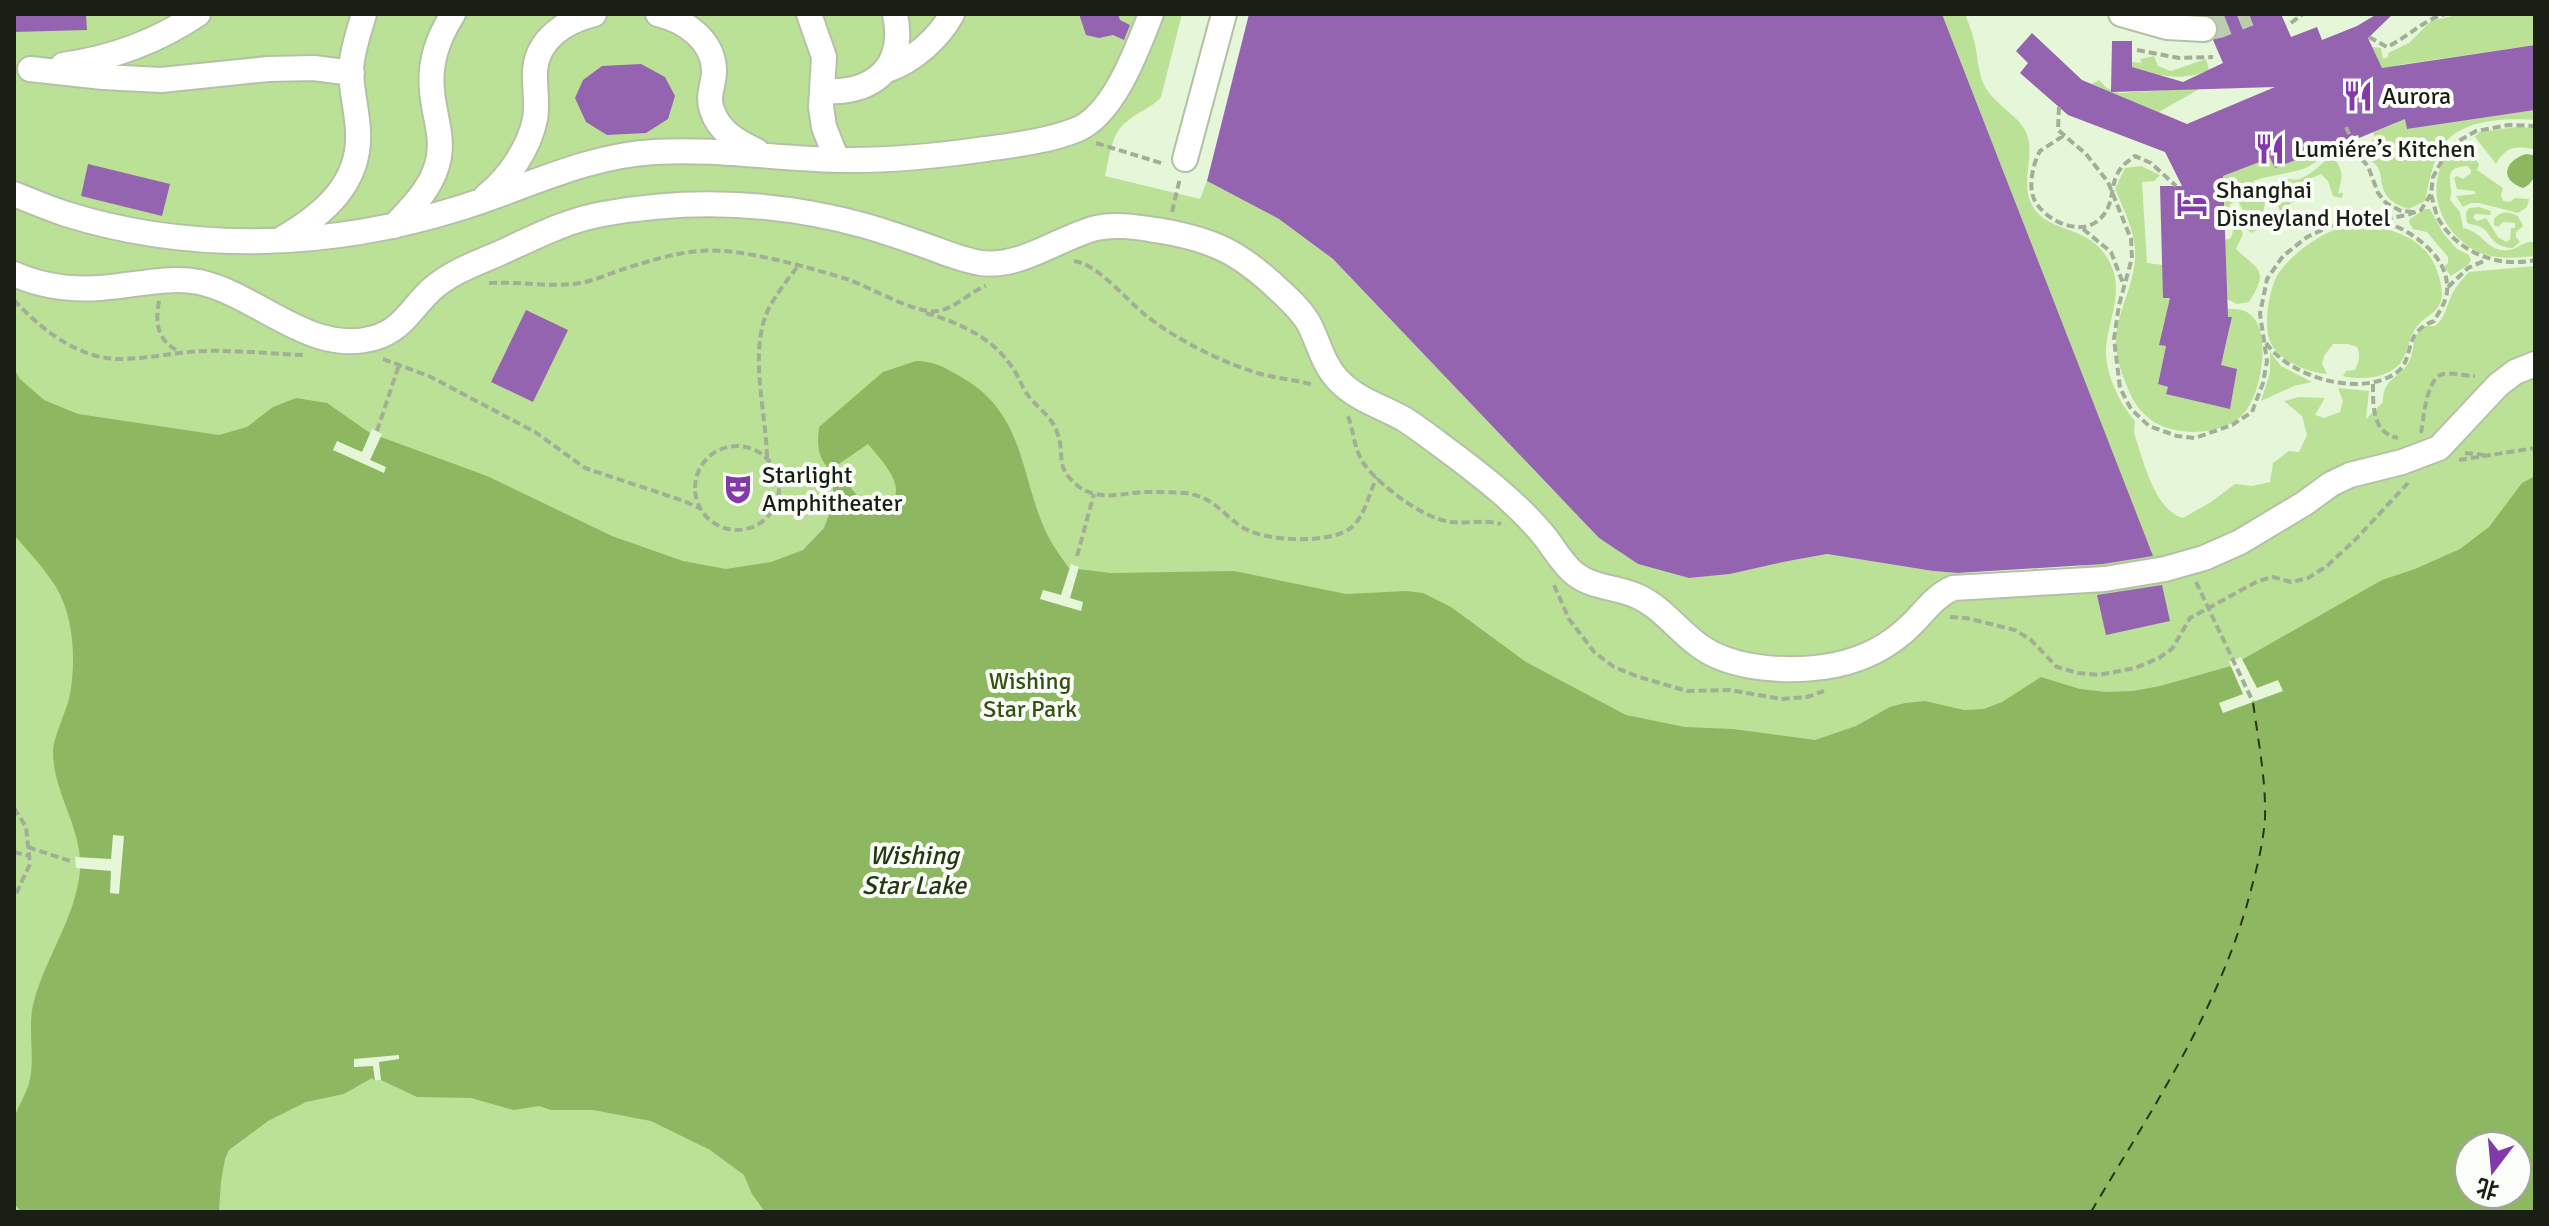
<svg xmlns="http://www.w3.org/2000/svg" width="2549" height="1226" viewBox="0 0 2549 1226" font-family="Signika,'Noto Sans SC',sans-serif">
<style>
.green{fill:#bbe197;fill-rule:evenodd}
.water{fill:#8db861;fill-rule:evenodd}
.pier{fill:#e6f6d8}
.lines{fill:none;stroke-linecap:round;stroke-linejoin:round}
.ferry{stroke:#263713;stroke-width:2;stroke-dasharray:10 8;stroke-linecap:butt}
.building{fill:#9464b0}
.minor-tunnel{stroke:#bdcbb1;stroke-width:24;stroke-dasharray:24 12;stroke-linecap:butt}
.minor-casing{stroke:#b3c2a5;stroke-width:28}
.path{stroke:#a2ae97;stroke-width:4;stroke-dasharray:8 4;stroke-linecap:butt}
.minor{stroke:#fff;stroke-width:24}
.labels{text-anchor:middle;dominant-baseline:central;stroke-width:8;stroke-linejoin:round;paint-order:stroke}
.poi-label{font-size:24px;fill:#191f14;stroke:#fbfef8;text-anchor:start}
.park-label{font-size:24px;fill:#355013;stroke:#fbfef8}
.water-label{font-size:26px;font-style:italic;fill:#263713;stroke:#fbfef8}
</style>
<rect width="100%" height="100%" fill="#e6f6d8"/>
<!-- green -->
<path class="green" d="M 14,14 L 1182,14 L 1161,97 C 1153,107 1140,111 1130,119 C 1111,131 1110,155 1105,176 L 1200,199 L 1207,181 L 1279,219 L 1333,259 L 1599,538 L 1638,564 L 1689,578 L 1730,574 L 1783,562 L 1827,554 L 1933,571 L 2002,576 L 2075,567 L 2151,552 L 1942,14 L 1965,14 C 1968,22 1971,29 1973,37 C 1978,52 1977,71 1984,85 C 1995,105 2016,114 2025,130 C 2037,152 2020,180 2031,203 C 2047,238 2095,220 2113,270 C 2122,296 2108,322 2106,348 C 2105,374 2119,402 2135,421 L 2134,433 C 2143,459 2154,510 2183,518 L 2211,502 L 2235,484 L 2252,486 L 2270,482 L 2273,463 L 2289,451 L 2299,452 L 2307,435 L 2302,416 L 2284,401 L 2299,397 L 2325,398 L 2315,415 L 2324,418 L 2340,412 L 2343,401 L 2338,388 L 2369,391 L 2366,419 L 2383,402 C 2382,376 2404,378 2411,357 C 2416,341 2410,343 2423,326 L 2435,326 C 2445,317 2445,311 2450,299 C 2454,288 2461,281 2469,272 L 2535,266 L 2535,1212 L 14,1212 ZM 2469,1146 L 2517,1146 L 2517,1194 L 2469,1194 Z
M 2461,14 L 2535,14 L 2534,45 L 2398,65 L 2386,77 L 2372,47 L 2381,48 L 2383,59 L 2388,57 L 2388,53 L 2409,43 L 2431,21 Z
M 2154,56 L 2158,66 L 2171,71 L 2206,59 L 2209,70 C 2181,82 2160,76 2132,67 L 2132,62 L 2142,63 L 2140,59 Z
M 2099,80 L 2107,88 L 2119,93 L 2201,88 L 2159,112 L 2092,84 Z
M 2402,96 L 2407,129 L 2535,110 L 2535,120 C 2506,118 2459,119 2442,147 C 2432,163 2429,182 2425,201 L 2409,209 C 2366,196 2394,170 2367,159 L 2362,149 L 2365,143 L 2375,139 L 2373,132 L 2394,124 L 2401,118 Z
M 2517,127 L 2535,128 L 2535,149 C 2515,146 2506,146 2496,164 L 2475,137 L 2479,132 Z
M 2340,142 L 2347,147 L 2342,155 L 2337,151 C 2324,154 2316,164 2303,169 C 2287,174 2270,175 2253,181 L 2265,203 L 2263,213 L 2257,213 L 2259,229 L 2251,233 L 2244,226 L 2248,218 L 2237,200 L 2229,205 L 2236,213 L 2243,234 L 2236,249 C 2258,270 2270,269 2249,302 L 2237,304 L 2227,299 L 2225,240 L 2231,238 L 2233,231 L 2230,225 L 2225,222 L 2223,176 L 2270,158 L 2275,168 Z
M 2458,147 L 2467,147 L 2479,164 L 2477,170 L 2503,188 L 2501,195 L 2503,201 L 2510,202 L 2515,198 L 2529,199 L 2527,207 L 2518,213 L 2479,203 L 2471,203 L 2463,207 L 2456,196 L 2476,194 L 2474,191 L 2457,189 L 2454,178 L 2457,176 L 2463,179 L 2471,173 L 2471,170 L 2467,166 C 2439,168 2455,184 2450,200 L 2460,212 L 2463,228 C 2481,232 2484,244 2497,249 C 2515,255 2521,240 2535,242 L 2535,256 C 2515,258 2492,260 2474,250 C 2444,232 2427,197 2442,164 C 2445,156 2449,149 2458,147 Z
M 2332,156 C 2344,170 2343,176 2338,193 L 2343,193 L 2342,198 L 2333,196 L 2328,181 L 2321,174 L 2307,180 L 2310,195 L 2308,198 C 2295,200 2288,202 2282,214 C 2277,205 2265,187 2281,180 C 2286,177 2294,181 2300,179 C 2313,174 2321,163 2332,156 Z
M 2141,166 L 2160,175 L 2154,181 L 2142,182 L 2147,263 L 2163,265 L 2164,298 L 2188,298 L 2160,345 L 2166,346 L 2158,384 L 2168,387 L 2167,394 L 2223,356 L 2232,318 L 2204,312 L 2227,303 L 2228,309 C 2237,309 2244,309 2251,315 C 2272,333 2261,393 2245,412 C 2225,436 2179,437 2154,422 C 2139,412 2132,400 2126,384 C 2122,373 2117,360 2116,348 C 2114,318 2133,289 2135,259 C 2137,235 2124,210 2115,189 L 2125,168 Z
M 2479,207 L 2491,211 L 2490,215 L 2475,214 L 2473,218 L 2477,221 L 2486,218 L 2498,237 L 2506,242 L 2510,240 L 2511,228 L 2515,228 L 2515,223 L 2503,222 L 2498,227 L 2494,225 L 2494,219 C 2502,210 2508,212 2518,216 L 2523,226 L 2516,232 L 2516,237 L 2520,242 L 2513,248 C 2497,247 2494,242 2486,231 C 2481,225 2473,225 2467,223 L 2466,213 L 2469,208 Z
M 2425,209 L 2430,209 L 2443,233 L 2457,249 L 2469,255 L 2471,260 L 2468,265 L 2451,276 L 2444,267 L 2448,263 L 2448,257 L 2427,232 L 2413,229 L 2409,222 L 2410,219 Z
M 2374,225 C 2405,234 2430,243 2439,277 C 2441,283 2443,295 2441,301 C 2436,315 2423,317 2416,328 C 2409,337 2409,347 2404,357 C 2394,378 2363,381 2343,376 L 2346,371 L 2355,370 C 2359,361 2361,356 2357,347 L 2348,344 L 2333,344 L 2324,356 L 2322,364 L 2327,374 C 2308,373 2278,361 2270,341 C 2263,325 2269,289 2278,274 C 2291,255 2315,237 2337,229 C 2348,224 2363,226 2374,225 Z
M 2270,352 L 2281,366 L 2312,382 L 2294,386 L 2261,401 L 2270,373 Z"/>
<!-- water -->
<path class="water" d="M 2526,154 L 2533,155 C 2538,167 2536,183 2523,188 C 2499,180 2504,161 2526,154 Z
M 916,361 C 932,361 942,366 956,374 C 1026,411 1018,471 1046,532 C 1052,545 1061,557 1069,568 L 1111,573 L 1234,571 L 1346,594 L 1406,591 L 1423,593 L 1451,607 L 1526,662 L 1626,715 L 1685,727 L 1733,729 L 1815,740 L 1856,726 L 1890,707 L 1905,703 L 1925,701 L 1964,710 L 1984,709 L 2002,702 L 2041,677 L 2080,689 L 2106,692 L 2133,691 L 2160,686 L 2231,666 L 2382,580 L 2415,569 L 2460,549 L 2489,527 L 2522,483 L 2535,476 L 2535,1212 L 765,1212 L 752,1194 L 744,1175 L 710,1150 L 651,1121 L 593,1110 L 551,1110 L 539,1106 L 514,1110 L 471,1098 L 417,1097 L 381,1080 L 375,1081 L 372,1078 L 344,1094 L 306,1102 L 268,1121 L 229,1150 L 225,1159 L 221,1181 L 219,1212 L 22,1212 L 14,1204 C 14,1183 14,1163 14,1143 C 14,1136 12,1126 14,1119 C 18,1105 27,1094 30,1079 C 35,1053 27,1027 34,1001 C 46,956 76,917 80,870 C 83,829 53,793 53,752 C 53,737 67,711 70,694 C 76,660 74,617 56,587 C 44,568 29,552 14,535 L 14,369 L 20,379 L 44,400 L 78,414 L 219,435 L 247,427 L 273,407 L 296,398 L 327,403 L 370,433 L 487,476 L 612,536 L 683,561 L 726,569 L 771,562 L 803,550 L 824,528 L 833,504 L 833,484 L 842,477 L 865,505 C 873,508 881,510 889,504 C 910,487 878,457 868,444 L 830,470 C 817,457 817,444 819,427 L 883,372 ZM 2469,1146 L 2517,1146 L 2517,1194 L 2469,1194 Z"/>
<!-- pier -->
<path class="pier" d="M 372,429 L 382,434 L 370,460 L 386,467 L 384,473 L 333,450 L 337,441 L 362,452 Z
M 1071,564 L 1079,567 L 1070,598 L 1083,602 L 1081,611 L 1040,599 L 1043,590 L 1061,595 Z
M 2241,657 L 2257,688 L 2278,680 L 2283,691 L 2223,713 L 2219,703 L 2243,694 L 2229,662 Z
M 113,835 L 124,836 L 119,894 L 110,893 L 111,871 L 76,868 L 75,857 L 111,859 Z
M 399,1055 L 399,1059 L 379,1062 L 381,1080 L 375,1081 L 373,1066 L 354,1067 L 354,1059 Z"/>
<g class="lines">
<!-- ferry -->
<path class="ferry" d="M 2091,1212 C 2150,1112 2212,1021 2246,908 C 2254,879 2263,848 2265,818 C 2266,779 2258,740 2253,702"/>
</g>
<!-- building -->
<path class="building" d="M 14,14 L 86,14 L 87,30 L 14,32 Z
M 1079,14 L 1118,14 L 1120,20 L 1130,25 L 1124,40 L 1113,35 L 1099,38 L 1086,35 Z
M 1249,14 L 1942,14 L 2153,556 L 2103,564 L 1958,573 L 1933,571 L 1827,554 L 1783,562 L 1730,574 L 1689,578 L 1638,564 L 1599,538 L 1333,259 L 1279,219 L 1207,181 Z
M 2212,14 L 2281,14 L 2291,37 L 2317,27 L 2322,40 L 2357,26 L 2377,14 L 2393,14 L 2368,38 L 2382,68 L 2535,45 L 2535,110 L 2407,129 L 2405,119 L 2359,138 L 2358,135 L 2275,168 L 2270,158 L 2223,176 L 2228,317 L 2232,317 L 2221,365 L 2237,369 L 2230,409 L 2166,394 L 2168,387 L 2158,384 L 2166,346 L 2159,345 L 2170,298 L 2163,298 L 2160,186 L 2182,186 L 2165,152 L 2068,115 L 2020,73 L 2028,63 L 2016,51 L 2032,33 L 2082,80 L 2187,124 L 2275,87 L 2111,92 L 2112,41 L 2132,41 L 2132,67 L 2183,82 L 2223,63 L 2213,40 L 2219,29 L 2217,22 L 2209,15 Z
M 641,64 L 665,77 L 675,96 L 668,119 L 646,133 L 607,135 L 586,122 L 575,98 L 583,80 L 602,66 Z
M 88,164 L 170,184 L 162,216 L 81,196 Z
M 526,310 L 568,330 L 533,402 L 491,382 Z
M 2162,585 L 2170,621 L 2106,635 L 2097,595 Z"/>
<g class="lines">
<!-- minor-tunnel -->
<path class="minor-tunnel" d="M 2204,29 L 2219,26 L 2249,14"/>
<!-- minor casing -->
<g class="minor-casing">
<path id="minor" d="M 658,14 C 686,21 715,41 714,73 C 713,87 707,97 712,110 C 719,132 738,142 757,151
M 809,14 L 824,57 L 821,107 L 824,127 L 837,160
M 2121,14 L 2167,27 L 2204,29
M 63,65 C 112,58 158,41 198,14
M 30,69 L 103,77 L 161,80 L 268,69 L 314,68 L 352,73
M 887,70 C 913,61 939,38 952,14
M 823,91 C 874,94 906,67 895,14
M 1185,159 L 1224,14
M 14,194 C 31,201 48,208 66,214 C 194,254 333,248 460,208 C 525,188 585,156 654,152 C 716,148 777,159 838,160 C 888,161 937,156 986,149 C 1015,145 1048,141 1076,130 C 1114,115 1137,49 1151,14
M 486,196 C 509,178 529,148 535,119 C 538,103 534,86 535,70 C 538,38 566,21 594,14
M 394,226 C 411,208 430,190 437,165 C 445,139 434,117 432,91 C 429,62 438,38 453,14
M 283,238 C 324,214 361,183 358,131 C 357,110 351,90 351,69 C 352,51 359,31 364,14
M 14,274 C 41,286 71,290 100,288 C 133,286 166,276 199,282 C 259,295 310,356 374,338 C 403,330 412,307 432,289 C 451,272 477,263 500,253 C 533,238 567,220 603,214 C 691,198 780,202 866,226 C 883,231 901,237 918,243 C 939,250 960,260 981,263 C 1022,268 1058,238 1096,228 C 1118,223 1141,228 1162,231 C 1214,240 1240,253 1278,289 C 1289,299 1300,309 1308,322 C 1319,342 1322,363 1338,380 C 1357,400 1381,406 1404,419 C 1423,431 1440,445 1458,458 C 1487,480 1516,503 1540,531 C 1552,544 1561,563 1575,574 C 1593,588 1617,587 1637,596 C 1660,606 1677,629 1697,644 C 1731,671 1794,673 1835,665 C 1865,659 1890,646 1912,624 C 1925,611 1935,596 1953,588 L 2105,579 L 2165,569 L 2204,558 L 2240,542 L 2305,503 L 2331,484 L 2350,475 L 2402,462 L 2439,448 L 2498,385 L 2515,372 L 2535,364"/>
</g>
<!-- path -->
<path class="path" d="M 2291,23 L 2303,14
M 2369,37 L 2387,47 C 2408,37 2423,20 2445,14
M 2137,50 L 2179,58 L 2213,57
M 2059,107 L 2058,130 L 2086,154 L 2108,182 L 2131,239 L 2132,258 L 2119,305 L 2114,339 L 2120,388 L 2131,409 L 2149,426 L 2177,436 L 2195,438 L 2232,425 L 2252,412 L 2263,383 L 2267,361 L 2260,314 L 2267,279 L 2283,256 L 2307,237 L 2337,223 L 2381,220 L 2407,215 L 2421,210 L 2431,194 L 2433,177 L 2450,146 L 2476,131 L 2509,125 L 2535,126
M 2346,127 L 2359,156 L 2368,166 L 2378,193 L 2386,203 L 2401,211 L 2414,212
M 2063,136 L 2040,151 C 2033,164 2028,185 2034,199 C 2043,219 2077,236 2096,222 C 2118,206 2107,186 2121,168 C 2124,163 2131,160 2135,156 L 2151,163 L 2176,186
M 1096,143 L 1164,164
M 2431,195 C 2434,203 2435,213 2439,220 C 2459,253 2498,268 2535,260
M 1172,212 L 1180,178
M 2083,229 L 2111,252 L 2123,283
M 1074,261 C 1097,264 1125,298 1143,313 C 1174,339 1226,365 1265,375 C 1281,379 1297,380 1314,385
M 489,283 C 520,281 550,288 580,283 C 592,281 604,276 615,272 C 654,259 693,246 734,252 C 772,257 810,268 847,279 C 870,287 917,315 938,311 C 956,308 969,292 986,286
M 2448,287 L 2468,268 L 2486,260
M 14,300 C 41,329 77,358 118,359 C 147,359 176,352 204,351 C 236,350 270,354 303,355
M 159,301 C 155,323 157,340 178,351
M 926,313 C 959,323 992,337 1012,367 C 1018,375 1021,385 1027,394 C 1036,407 1051,415 1057,432 C 1066,455 1053,466 1078,486 C 1098,501 1120,494 1142,492 C 1156,492 1172,492 1185,493 C 1214,497 1221,513 1242,527 C 1264,542 1334,545 1353,526 C 1366,513 1369,493 1377,477
M 2266,343 C 2290,377 2359,398 2396,373 C 2416,359 2401,333 2434,321 C 2439,312 2446,302 2447,292 C 2450,256 2412,231 2383,221
M 383,359 L 431,377 L 535,432 L 585,468 L 684,501 L 701,509
M 2373,384 C 2373,406 2372,433 2398,438
M 1348,416 C 1354,432 1354,450 1364,464 C 1380,486 1424,519 1451,522 C 1468,524 1484,519 1501,524
M 377,431 L 399,365
M 2421,433 C 2424,418 2426,378 2443,374 C 2452,372 2465,376 2475,376
M695 488a42 42 0 1 1 84 0a42 42 0 1 1-84 0Z
M 2465,453 L 2484,455
M 767,457 C 766,411 748,350 769,308 C 777,293 788,279 798,266
M 2459,460 L 2535,448
M 1077,556 L 1094,494
M 2196,582 L 2253,702
M 1554,585 L 1569,619 L 1595,653 L 1614,667 L 1639,677 L 1687,691 L 1730,690 L 1781,699 L 1807,697 L 1824,691
M 1950,617 L 1966,618 L 2015,630 L 2031,640 L 2057,667 L 2078,673 L 2099,675 L 2135,668 L 2159,658 L 2172,649 L 2190,618 L 2258,581 L 2273,577 L 2291,582 L 2308,578 L 2327,566 L 2356,539 L 2408,483
M 14,808 L 26,827 L 30,864 L 14,898
M 28,847 L 70,861
M 14,852 L 29,856"/>
<!-- minor -->
<use href="#minor" class="minor"/>
</g>
<!-- icons -->
<defs>
<g id="restaurant-bare" transform="scale(2.4)"><path d="M-5-6h1v4h1v-4h1v4h1v-4h1v5L-1.5 .5V6h-2V.5L-5-1ZM5-6V6H3V1.5H1.5Q1.5-4 5-6Z" fill="#8439aa" stroke="#fbfef8" stroke-width="2.5" paint-order="stroke"/></g>
<g id="hotel-bare" transform="scale(2.4)"><path d="M-6-4.5h1.5V1H6V5H4.5V3h-9V5H-6ZM-4 0a1.8 1.8 0 1 1 3.6 0ZM.5 0V-2.5h3Q6-2.5 6 0Z" fill="#8439aa" stroke="#fbfef8" stroke-width="2.5" paint-order="stroke"/></g>
<g id="theatre-bare" transform="scale(2.4)"><path d="M-5-5.5Q0-4 5-5.5V0Q5 5 0 6Q-5 5-5 0ZM-3.3-2.5H-1v1.5H-3.3ZM1-2.5H3.3v1.5H1ZM-2.8 1Q0 5.5 2.8 1Z" fill="#8439aa" stroke="#fbfef8" stroke-width="2.5" paint-order="stroke"/></g>
</defs>
<g fill-rule="evenodd">
<use href="#restaurant-bare" x="2358" y="96"/>
<use href="#restaurant-bare" x="2270" y="149"/>
<use href="#hotel-bare" x="2192" y="204"/>
<use href="#theatre-bare" x="738" y="489"/>
</g>
<g class="labels">
<!-- poi labels -->
<g class="poi-label">
<text x="2382" y="96">Aurora</text>
<text x="2294" y="149">Lumiére’s Kitchen</text>
<text x="2216" y="190">Shanghai<tspan x="2216" dy="28">Disneyland Hotel</tspan></text>
<text x="762" y="475">Starlight<tspan x="762" dy="28">Amphitheater</tspan></text>
</g>
<!-- park labels -->
<g class="park-label">
<text x="1030" y="681">Wishing<tspan x="1030" dy="28">Star Park</tspan></text>
</g>
<!-- water labels -->
<g class="water-label">
<text x="914" y="856">Wishing<tspan x="914" dy="30">Star Lake</tspan></text>
</g>
</g>
<!-- border -->
<rect width="2549" height="1226" fill="none" stroke="#191f14" stroke-width="32"/>
<!-- north arrow -->
<g transform="translate(2493 1170) rotate(196)"><circle r="38" fill="#fbfef8" stroke="#a1a59d" stroke-width="2"/>
<path d="M0-6L14 30L0 20L-14 30Z" fill="#8439aa"/>
<text y="-12" font-size="22" font-weight="bold" text-anchor="middle" fill="#191f14">北</text>
</g>
</svg>
